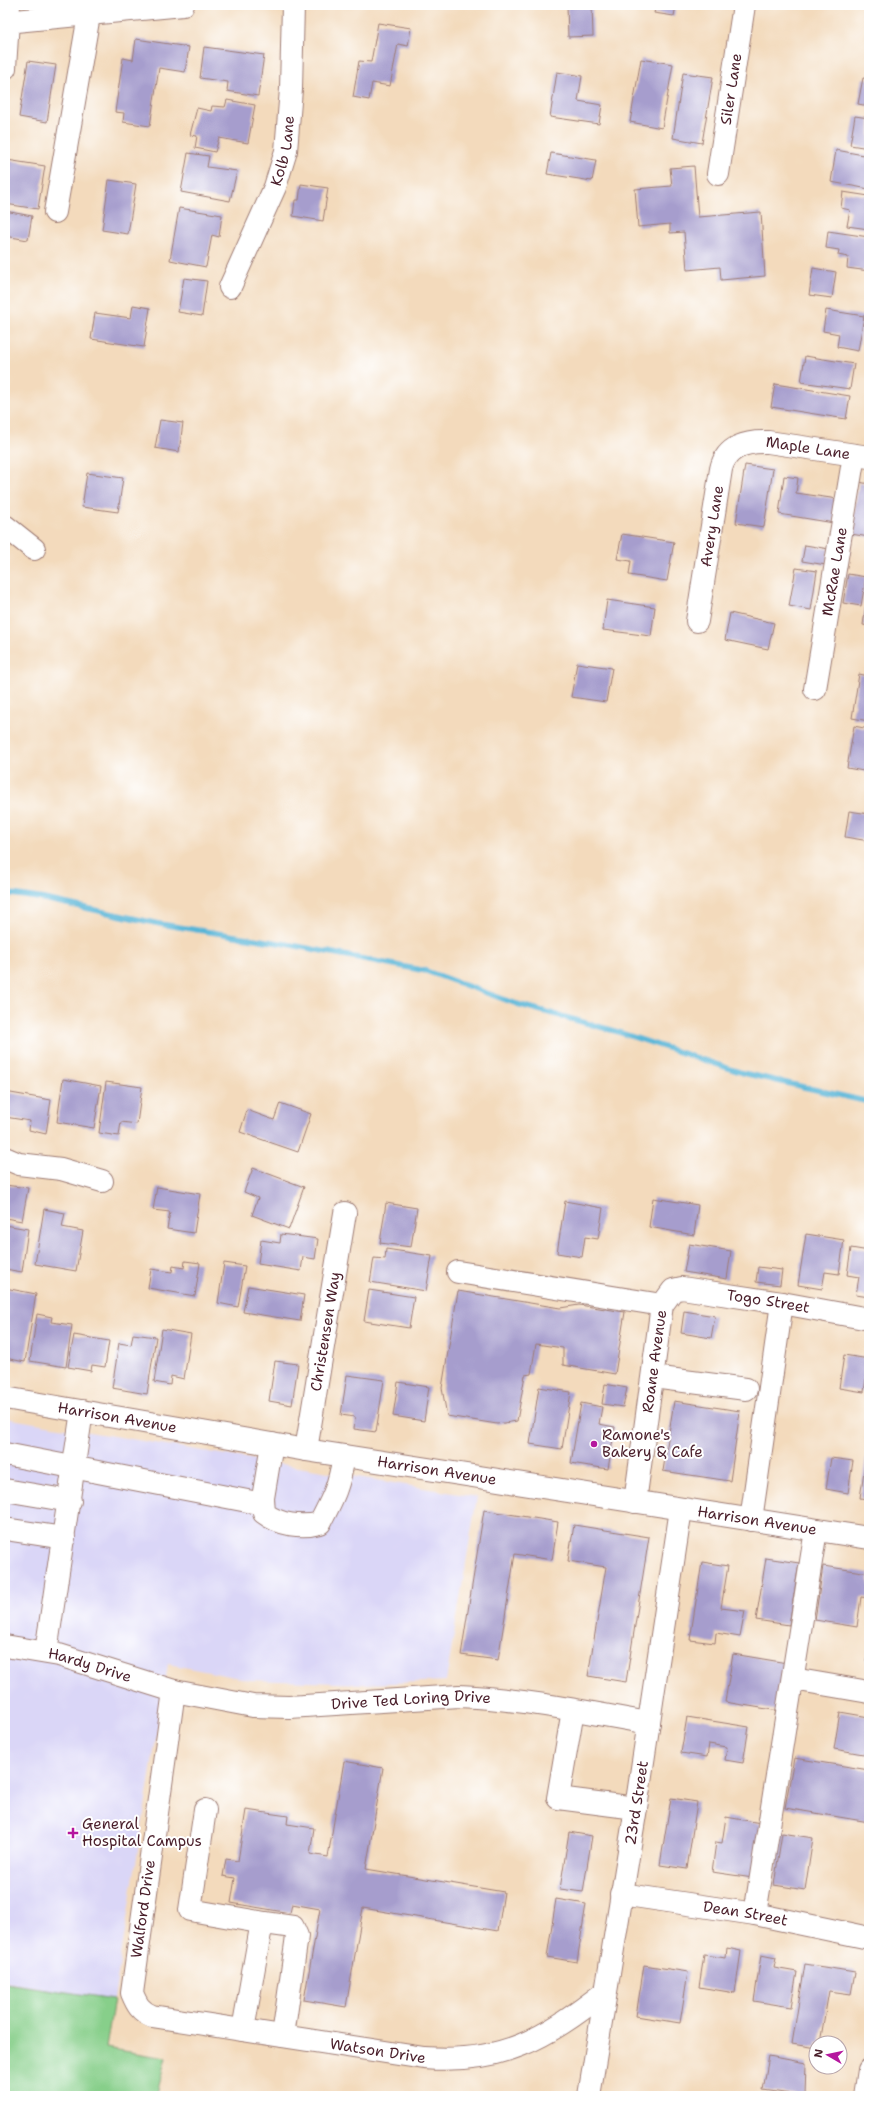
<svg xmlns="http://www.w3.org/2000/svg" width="874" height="2101" viewBox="0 0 874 2101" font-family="'Shantell Sans',sans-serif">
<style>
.built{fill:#dad6f7}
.green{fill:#87cf8a;stroke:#68775a}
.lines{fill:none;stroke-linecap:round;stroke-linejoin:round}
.stream{stroke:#59b5d7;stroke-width:5.5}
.building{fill:#a69dcd}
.minor-casing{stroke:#9e7c74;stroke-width:24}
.major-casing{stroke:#9e7c74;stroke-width:24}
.minor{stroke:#fff;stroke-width:22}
.major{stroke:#fff;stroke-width:22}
.poi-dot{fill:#b5179e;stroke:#fff;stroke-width:1.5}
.labels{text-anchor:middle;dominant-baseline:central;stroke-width:4;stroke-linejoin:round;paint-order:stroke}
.street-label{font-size:15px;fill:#4a1f2b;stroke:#fff}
.poi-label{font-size:15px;fill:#4a1f2b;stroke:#fff;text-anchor:start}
</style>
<rect width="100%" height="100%" fill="#fff"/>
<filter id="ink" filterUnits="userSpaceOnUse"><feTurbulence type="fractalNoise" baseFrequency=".025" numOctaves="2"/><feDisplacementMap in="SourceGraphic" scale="8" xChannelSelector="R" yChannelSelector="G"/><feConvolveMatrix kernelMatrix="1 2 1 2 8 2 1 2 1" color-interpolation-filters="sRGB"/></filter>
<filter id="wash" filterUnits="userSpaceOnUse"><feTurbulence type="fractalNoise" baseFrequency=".012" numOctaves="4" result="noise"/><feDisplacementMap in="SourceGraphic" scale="16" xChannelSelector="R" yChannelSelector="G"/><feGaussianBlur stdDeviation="0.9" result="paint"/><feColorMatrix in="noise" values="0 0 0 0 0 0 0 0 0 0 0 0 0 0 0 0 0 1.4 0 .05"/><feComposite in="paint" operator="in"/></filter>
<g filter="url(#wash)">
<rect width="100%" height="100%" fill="#f3dabc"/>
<!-- built -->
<path class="built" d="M 5,1418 L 477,1497 L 446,1681 L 365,1684 L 250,1680 L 168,1664 L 114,1999 L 5,1982 Z"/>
<!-- green -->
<path class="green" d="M 5,1983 L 114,1999 L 106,2048 L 166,2058 L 156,2096 L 74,2096 L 63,2094 L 62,2096 L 5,2096 Z"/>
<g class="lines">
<!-- stream -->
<path class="stream" d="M 5,893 L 44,899 L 160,924 L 286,944 L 426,971 L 517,1004 L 615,1031 L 743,1073 L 869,1102"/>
</g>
<g id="blocks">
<!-- building -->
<path class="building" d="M 567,5 L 592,5 L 593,36 L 568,37 Z
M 656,5 L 676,5 L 674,16 L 654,13 Z
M 378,23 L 411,28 L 408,46 L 398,44 L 390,86 L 372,83 L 369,100 L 353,97 L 359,61 L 371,62 Z
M 136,39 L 189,47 L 185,72 L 159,68 L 150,126 L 123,122 L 124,113 L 115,112 L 123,58 L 133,60 Z
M 204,47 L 264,55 L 258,96 L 227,91 L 228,82 L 200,78 Z
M 641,59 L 673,64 L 662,128 L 630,122 Z
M 28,61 L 56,65 L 47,122 L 19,117 Z
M 557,72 L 582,76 L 578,101 L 602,105 L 599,124 L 550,117 Z
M 683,73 L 713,77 L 702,143 L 673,138 Z
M 863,78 L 869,79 L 869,106 L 858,104 Z
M 227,100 L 255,105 L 248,143 L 219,138 L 215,152 L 195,148 L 197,136 L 190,135 L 197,108 L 211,111 L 212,106 L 225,107 Z
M 855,116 L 869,118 L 869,148 L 850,145 Z
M 836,150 L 869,156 L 869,189 L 831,182 Z
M 188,153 L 209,156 L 207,167 L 237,171 L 230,201 L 181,192 Z
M 551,153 L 596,160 L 592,181 L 547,174 Z
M 7,160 L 45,166 L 38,209 L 5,204 L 5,174 Z
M 694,166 L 698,217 L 761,212 L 765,276 L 721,280 L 720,267 L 687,270 L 684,232 L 670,233 L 670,224 L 638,227 L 635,189 L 672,186 L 670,168 Z
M 109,180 L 136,184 L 128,234 L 102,230 Z
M 301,184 L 328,188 L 323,221 L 293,216 L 295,200 L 299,200 Z
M 843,192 L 869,196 L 869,229 L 847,226 L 850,210 L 841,208 Z
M 179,208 L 222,215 L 219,237 L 212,235 L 206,267 L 170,260 Z
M 5,211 L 32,216 L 28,240 L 5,236 Z
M 828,231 L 869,237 L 869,271 L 847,268 L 848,257 L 838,255 L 839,250 L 826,248 Z
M 813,268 L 836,272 L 832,298 L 809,295 Z
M 184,278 L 207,281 L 202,316 L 178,312 Z
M 133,305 L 150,308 L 144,347 L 91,339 L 95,313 L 131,318 Z
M 826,310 L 864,316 L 858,351 L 837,347 L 839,334 L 823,331 Z
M 805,356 L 854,364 L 850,389 L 801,382 Z
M 775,384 L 850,396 L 846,419 L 771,407 Z
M 160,420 L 183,423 L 179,452 L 155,448 Z
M 745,465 L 773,469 L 764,527 L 736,523 Z
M 87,473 L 123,478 L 118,512 L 82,507 Z
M 784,476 L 798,478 L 796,493 L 838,499 L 834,523 L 779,514 Z
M 859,482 L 869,484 L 869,537 L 851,534 Z
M 622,534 L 674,542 L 667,581 L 629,575 L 631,561 L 617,559 Z
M 805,545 L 829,549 L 826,565 L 802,561 Z
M 796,568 L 817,571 L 811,610 L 789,606 Z
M 848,574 L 866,577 L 861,606 L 843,603 Z
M 867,597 L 869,597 L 869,626 L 863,625 Z
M 607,600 L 655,607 L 651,636 L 603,630 Z
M 730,613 L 774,623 L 768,649 L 725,640 Z
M 577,663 L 612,668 L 606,702 L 571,697 Z
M 859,674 L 869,676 L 869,721 L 852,718 Z
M 854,726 L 869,729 L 869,772 L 847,768 Z
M 849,811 L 869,814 L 869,841 L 845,837 Z
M 63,1079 L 101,1086 L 94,1128 L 57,1122 Z
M 106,1082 L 142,1087 L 137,1124 L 121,1122 L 119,1136 L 99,1133 Z
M 5,1092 L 51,1100 L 46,1134 L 29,1130 L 30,1121 L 5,1117 Z
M 280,1103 L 311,1114 L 298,1152 L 240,1132 L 247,1110 L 274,1120 Z
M 253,1168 L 304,1187 L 289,1229 L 252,1215 L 258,1198 L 244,1192 Z
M 5,1185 L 28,1188 L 22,1221 L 5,1218 Z
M 157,1187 L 200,1194 L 194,1233 L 167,1229 L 170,1212 L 153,1210 Z
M 653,1198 L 698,1205 L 694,1235 L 649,1227 Z
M 565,1201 L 603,1208 L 598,1239 L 585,1237 L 582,1257 L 557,1253 Z
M 386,1203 L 417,1208 L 411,1247 L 380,1243 Z
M 44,1209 L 65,1213 L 62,1227 L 83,1231 L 76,1271 L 35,1264 Z
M 5,1225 L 28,1229 L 22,1272 L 5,1269 Z
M 281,1234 L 318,1239 L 315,1259 L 303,1257 L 301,1271 L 258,1264 L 261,1240 L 280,1243 Z
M 806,1234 L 844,1240 L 839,1274 L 825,1272 L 822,1289 L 798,1285 Z
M 689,1244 L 731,1251 L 727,1279 L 684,1272 Z
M 851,1248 L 869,1251 L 869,1297 L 856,1295 L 859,1277 L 847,1275 Z
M 386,1249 L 432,1256 L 426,1291 L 370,1282 L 374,1258 L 385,1259 Z
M 185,1261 L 200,1263 L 195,1296 L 148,1288 L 151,1269 L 172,1272 L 173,1266 L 184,1268 Z
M 224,1263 L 245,1266 L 238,1307 L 218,1303 Z
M 758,1267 L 782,1270 L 780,1285 L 756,1282 Z
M 248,1286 L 304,1295 L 300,1321 L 243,1312 Z
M 5,1288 L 36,1294 L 25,1362 L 5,1358 Z
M 369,1290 L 414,1297 L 409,1328 L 364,1321 Z
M 458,1291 L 560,1308 L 579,1305 L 625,1312 L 615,1374 L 563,1365 L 563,1348 L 536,1344 L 531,1374 L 525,1375 L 517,1421 L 497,1424 L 447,1416 L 442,1388 Z
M 684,1311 L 715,1316 L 711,1338 L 681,1333 Z
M 37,1314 L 52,1317 L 51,1322 L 72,1325 L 66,1367 L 30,1361 Z
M 162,1329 L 191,1334 L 184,1379 L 171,1376 L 170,1385 L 154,1382 Z
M 133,1334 L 156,1337 L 147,1394 L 112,1388 L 119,1343 L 131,1345 Z
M 74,1335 L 109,1341 L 105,1367 L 92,1365 L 91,1371 L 68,1367 Z
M 844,1355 L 869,1359 L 864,1392 L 839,1388 Z
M 275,1361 L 298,1364 L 292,1405 L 269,1401 Z
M 347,1375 L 384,1380 L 376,1432 L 354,1429 L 355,1417 L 341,1415 Z
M 398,1382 L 429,1387 L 424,1421 L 393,1416 Z
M 605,1384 L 627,1388 L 623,1407 L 602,1404 Z
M 539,1387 L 571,1392 L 562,1449 L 530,1444 Z
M 674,1401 L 740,1411 L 730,1481 L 663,1471 Z
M 581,1403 L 602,1407 L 599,1424 L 615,1427 L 608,1469 L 571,1463 Z
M 868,1444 L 869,1444 L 869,1499 L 860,1498 Z
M 831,1458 L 853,1461 L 848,1493 L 826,1489 Z
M 484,1510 L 558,1522 L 552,1560 L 515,1554 L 498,1660 L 461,1655 Z
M 574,1525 L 649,1537 L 626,1682 L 588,1676 L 606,1567 L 568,1561 Z
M 766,1558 L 799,1563 L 789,1625 L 756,1620 Z
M 702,1562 L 728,1566 L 721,1608 L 745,1611 L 740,1637 L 716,1633 L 715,1643 L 690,1640 Z
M 823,1566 L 869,1573 L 869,1598 L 861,1597 L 857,1627 L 815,1620 Z
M 868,1649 L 869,1649 L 869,1662 L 866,1661 Z
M 733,1654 L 787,1663 L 779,1711 L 725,1702 Z
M 840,1712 L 869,1717 L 869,1755 L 834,1749 Z
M 687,1717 L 749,1727 L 743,1763 L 725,1760 L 727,1747 L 709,1744 L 707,1757 L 681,1753 Z
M 794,1758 L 869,1770 L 869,1822 L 785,1808 Z
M 344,1761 L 383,1768 L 366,1869 L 504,1892 L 498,1931 L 363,1908 L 346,2007 L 304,2000 L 320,1909 L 292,1904 L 290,1913 L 231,1903 L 235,1878 L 223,1876 L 226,1859 L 238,1861 L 246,1810 L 288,1816 L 287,1824 L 314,1828 L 310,1854 L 328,1857 Z
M 671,1798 L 697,1802 L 687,1869 L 660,1865 Z
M 726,1817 L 761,1823 L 753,1878 L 712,1872 L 716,1842 L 722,1843 Z
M 569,1832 L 592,1836 L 583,1892 L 560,1889 Z
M 782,1833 L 813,1838 L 805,1890 L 774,1885 Z
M 556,1899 L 586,1904 L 577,1962 L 547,1957 Z
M 727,1948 L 741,1951 L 735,1993 L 699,1987 L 704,1955 L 726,1958 Z
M 761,1955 L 776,1958 L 774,1968 L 797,1972 L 791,2007 L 754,2001 Z
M 805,1964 L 855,1972 L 851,1994 L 829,1991 L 820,2043 L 816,2043 L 816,2048 L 792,2044 Z
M 644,1965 L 688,1972 L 680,2023 L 636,2016 Z
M 769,2056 L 806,2063 L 805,2096 L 763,2090 Z"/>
</g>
</g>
<g filter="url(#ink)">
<use href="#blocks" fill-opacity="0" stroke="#9e7c74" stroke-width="1"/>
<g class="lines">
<!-- minor casing -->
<g class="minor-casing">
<g id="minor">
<path d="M 5,68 L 9,5"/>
<path id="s1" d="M 718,174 L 744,5"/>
<path d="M 55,212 L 89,15"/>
<path id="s2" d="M 230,287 L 275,187 L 286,151 L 291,89 L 293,5"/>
<path d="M 5,526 L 34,549"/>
<path id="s3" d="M 697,621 L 721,469 C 726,446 747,441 768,442 L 869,457"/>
<path id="s4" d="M 815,689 L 854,455"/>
<path d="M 5,1158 L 19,1164 L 61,1169 L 102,1181"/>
<path d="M 458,1272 L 662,1305"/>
<path d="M 653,1377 L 746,1389"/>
<path d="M 272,1444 L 263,1498 L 264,1513 C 279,1525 302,1528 320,1523 C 334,1496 339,1486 344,1456"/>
<path id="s5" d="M 306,1450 L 345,1213"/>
<path d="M 5,1454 L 263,1504"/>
<path d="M 5,1490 L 70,1501"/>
<path id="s6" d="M 635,1502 L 662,1305 L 673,1290 L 682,1288 L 782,1303 L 869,1319"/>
<path d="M 751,1520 L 782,1303"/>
<path d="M 5,1529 L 64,1538"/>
<path id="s7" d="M 5,1646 L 59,1655 L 174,1691 L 253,1706 L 289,1707 L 459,1696 C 523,1699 586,1712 649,1723"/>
<path d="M 46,1652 L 82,1411"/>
<path d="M 793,1679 L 869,1692"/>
<path id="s8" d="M 174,1691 L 132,1993 C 137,2005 140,2011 152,2016 L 424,2058 C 502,2064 545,2039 605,1992"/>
<path d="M 573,1710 L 558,1798 L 636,1808"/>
<path d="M 205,1810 L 190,1910 L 265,1923"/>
<path id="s9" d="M 621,1894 L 755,1914 L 869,1938"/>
<path d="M 755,1914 L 816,1530"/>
<path d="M 243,2030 L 260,1933 L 265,1923 L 293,1927 L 297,1936 L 283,2036"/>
<path id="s10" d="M 589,2096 L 636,1808 L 681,1509"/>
<path d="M 865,2096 L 869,2070"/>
</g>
</g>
<!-- major casing -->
<g class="major-casing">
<g id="major">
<path d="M 5,22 L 183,5"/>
<path id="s11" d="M 5,1398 L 306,1450 L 869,1538"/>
</g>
</g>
<!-- minor -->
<use href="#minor" class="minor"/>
<!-- major -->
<use href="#major" class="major"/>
</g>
</g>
<!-- markers -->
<g class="poi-dot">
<circle cx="594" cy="1444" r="4"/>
<path d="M71 1827h4v4h4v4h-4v4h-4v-4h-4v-4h4z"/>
</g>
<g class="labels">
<!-- street labels -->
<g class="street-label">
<text stroke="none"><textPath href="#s1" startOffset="86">Siler Lane</textPath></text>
<text stroke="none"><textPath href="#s2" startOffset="147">Kolb Lane</textPath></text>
<text stroke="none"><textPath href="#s3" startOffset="254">Maple Lane</textPath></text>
<text stroke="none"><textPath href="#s3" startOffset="96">Avery Lane</textPath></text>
<text stroke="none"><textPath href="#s4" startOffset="119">McRae Lane</textPath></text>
<text stroke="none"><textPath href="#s6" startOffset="314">Togo Street</textPath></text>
<text stroke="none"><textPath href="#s5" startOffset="120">Christensen Way</textPath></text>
<text stroke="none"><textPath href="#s6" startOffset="142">Roane Avenue</textPath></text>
<text stroke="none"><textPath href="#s11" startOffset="114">Harrison Avenue</textPath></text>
<text stroke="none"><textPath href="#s11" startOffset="438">Harrison Avenue</textPath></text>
<text stroke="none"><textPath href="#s11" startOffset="762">Harrison Avenue</textPath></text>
<text stroke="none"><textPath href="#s7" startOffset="87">Hardy Drive</textPath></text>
<text stroke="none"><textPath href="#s7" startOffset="414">Drive Ted Loring Drive</textPath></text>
<text stroke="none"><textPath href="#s10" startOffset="297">23rd Street</textPath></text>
<text transform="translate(143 1909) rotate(-82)">Walford Drive</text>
<text stroke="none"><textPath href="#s9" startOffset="126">Dean Street</textPath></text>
<text stroke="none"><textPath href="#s8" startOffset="565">Watson Drive</textPath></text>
</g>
<!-- poi labels -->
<g class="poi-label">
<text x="602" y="1435">Ramone's<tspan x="602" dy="17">Bakery &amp; Cafe</tspan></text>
<text x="82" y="1824">General<tspan x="82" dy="17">Hospital Campus</tspan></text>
</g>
</g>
<!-- margin -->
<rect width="874" height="2101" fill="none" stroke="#fff" stroke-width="20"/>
<!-- north arrow -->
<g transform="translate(828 2055) rotate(279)"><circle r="19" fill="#ffffff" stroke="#b7a5aa"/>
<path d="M0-3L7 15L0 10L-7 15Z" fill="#b5179e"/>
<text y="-6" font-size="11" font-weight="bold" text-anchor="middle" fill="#4a1f2b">N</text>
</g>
</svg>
